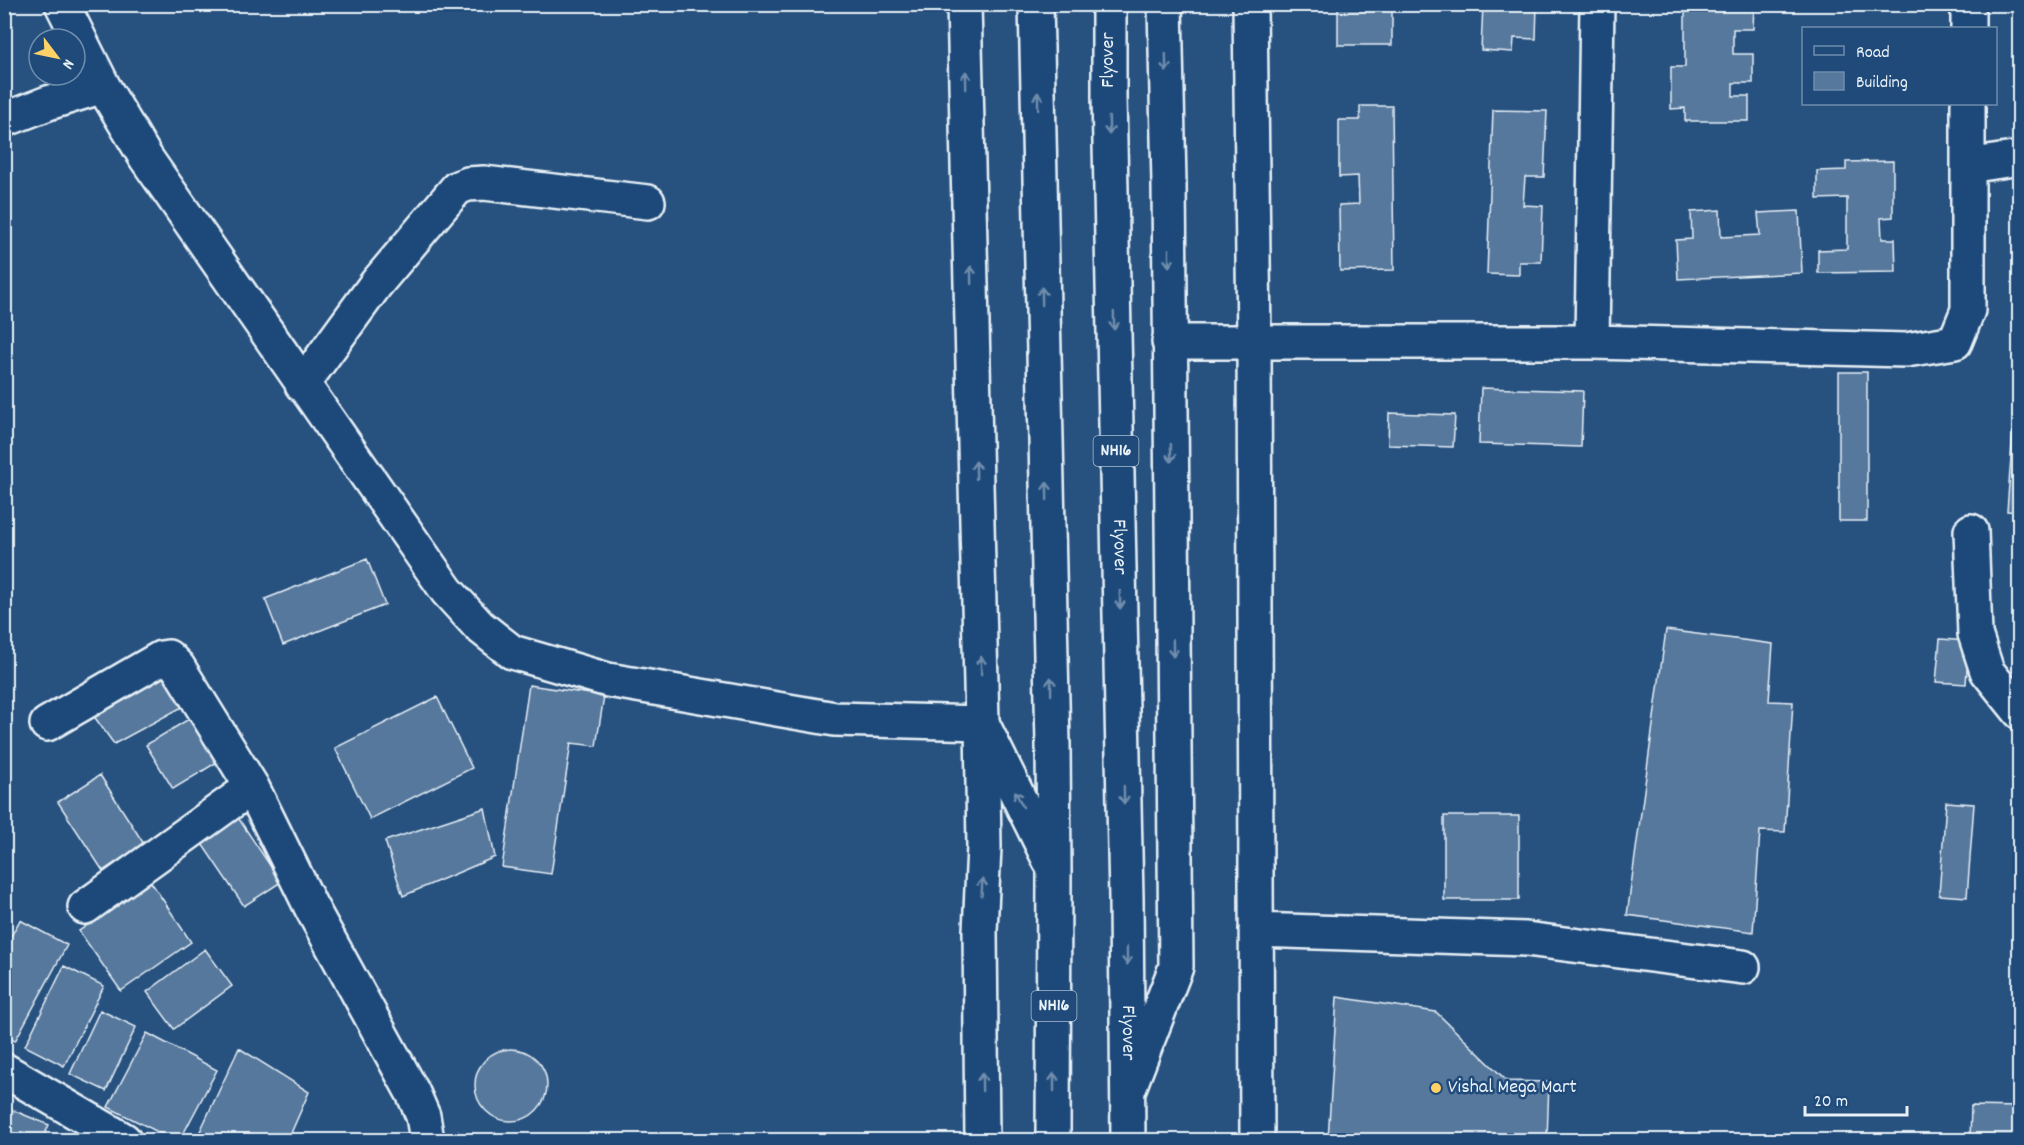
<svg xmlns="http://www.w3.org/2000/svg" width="2024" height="1145" viewBox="0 0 2024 1145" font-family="Dekko,sans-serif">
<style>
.building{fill:#57789d;stroke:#e8f1f8;stroke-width:1.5}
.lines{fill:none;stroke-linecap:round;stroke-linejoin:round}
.minor-casing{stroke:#e8f1f8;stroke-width:38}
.tertiary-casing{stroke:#e8f1f8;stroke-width:38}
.trunk-casing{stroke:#e8f1f8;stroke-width:38}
.minor{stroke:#1f4a7a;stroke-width:33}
.tertiary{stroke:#1f4a7a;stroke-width:33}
.trunk{stroke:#1f4a7a;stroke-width:33}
.oneway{stroke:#6f8dac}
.poi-dot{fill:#ffd166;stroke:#1f4a7a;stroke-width:2}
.labels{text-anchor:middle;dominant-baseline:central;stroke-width:5;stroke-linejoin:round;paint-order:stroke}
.shield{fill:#1f4a7a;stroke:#acbfd2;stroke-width:1.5}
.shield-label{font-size:18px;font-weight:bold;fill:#e8f1f8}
.street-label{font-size:20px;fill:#e8f1f8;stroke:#1f4a7a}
.poi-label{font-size:20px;fill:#e8f1f8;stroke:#1f4a7a;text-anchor:start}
</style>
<rect width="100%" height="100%" fill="#27517f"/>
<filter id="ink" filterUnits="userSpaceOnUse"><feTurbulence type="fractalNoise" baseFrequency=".0167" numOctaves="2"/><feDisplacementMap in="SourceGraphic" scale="12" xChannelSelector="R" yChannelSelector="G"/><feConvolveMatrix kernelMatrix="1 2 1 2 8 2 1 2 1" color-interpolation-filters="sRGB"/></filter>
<g filter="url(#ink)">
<!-- building -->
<path class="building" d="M 1338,4 L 1392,4 L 1392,45 L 1338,45 Z
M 1483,4 L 1537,4 L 1536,39 L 1514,38 L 1513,52 L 1481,50 Z
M 1671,4 L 1754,4 L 1753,29 L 1733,29 L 1733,54 L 1753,54 L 1753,83 L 1733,83 L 1733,96 L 1749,96 L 1749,121 L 1685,121 L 1685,108 L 1671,109 L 1671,67 L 1685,67 L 1685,7 L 1671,7 Z
M 1360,106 L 1392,106 L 1394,270 L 1340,271 L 1339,205 L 1359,204 L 1358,176 L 1339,177 L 1339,120 L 1360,120 Z
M 1493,110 L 1547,111 L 1544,177 L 1525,177 L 1523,205 L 1543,206 L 1541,262 L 1519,262 L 1519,275 L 1487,274 Z
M 1893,161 L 1893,217 L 1881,218 L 1882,239 L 1895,239 L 1896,272 L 1818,273 L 1818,250 L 1847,249 L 1847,198 L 1817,199 L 1817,171 L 1846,170 L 1846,162 Z
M 1720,210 L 1721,237 L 1760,235 L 1758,213 L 1799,211 L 1802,273 L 1678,279 L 1676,240 L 1692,239 L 1691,212 Z
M 1839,372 L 1867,372 L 1867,521 L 1839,521 Z
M 1481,388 L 1583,391 L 1581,447 L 1479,444 Z
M 2015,403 L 2020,404 L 2020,512 L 2007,511 Z
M 1389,413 L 1455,415 L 1453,447 L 1388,445 Z
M 367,559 L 385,605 L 283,645 L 265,599 Z
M 1666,630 L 1773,644 L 1769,701 L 1793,702 L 1785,832 L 1760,831 L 1753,932 L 1627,915 Z
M 1940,639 L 1969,641 L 1966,684 L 1936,682 Z
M 160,667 L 184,706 L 114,744 L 85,704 Z
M 529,685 L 604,696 L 596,746 L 571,743 L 551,874 L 502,867 Z
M 437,697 L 472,768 L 370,819 L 335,748 Z
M 192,717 L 219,761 L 173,789 L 146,745 Z
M 100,775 L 144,844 L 103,871 L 58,802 Z
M 1946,802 L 1974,804 L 1967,897 L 1939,895 Z
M 485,808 L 495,857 L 403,896 L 385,841 Z
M 233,810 L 281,882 L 244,906 L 196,835 Z
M 1444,816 L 1519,816 L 1519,900 L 1444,900 Z
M 151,882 L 191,942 L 121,991 L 79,931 Z
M 20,920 L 67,945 L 15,1041 L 4,1035 L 4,949 Z
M 205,949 L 232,986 L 174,1029 L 147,992 Z
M 64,966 L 104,986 L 64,1066 L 25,1046 Z
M 1337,997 L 1436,1012 L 1507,1081 L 1549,1082 L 1547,1140 L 1328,1140 Z
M 100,1010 L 136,1027 L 106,1091 L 70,1074 Z
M 147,1033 L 217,1070 L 180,1140 L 174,1140 L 108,1107 Z
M 239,1048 L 309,1092 L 288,1140 L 196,1140 Z
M475 1085a36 36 0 1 1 72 0a36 36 0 1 1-72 0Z
M 1971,1106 L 2018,1107 L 2017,1140 L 1970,1140 Z
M 5,1107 L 49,1125 L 42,1140 L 4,1140 Z
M 458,1132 L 485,1140 L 455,1140 Z"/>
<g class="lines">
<!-- minor casing -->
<g class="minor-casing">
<path id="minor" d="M 1250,4 L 1254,342 L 1257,1140
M 1968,28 L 1968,4
M 103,86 L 146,158 L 447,591 L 479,626 L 512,652 L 608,680 L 835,719 L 982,723
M 4,120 L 48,103 L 103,86 L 62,4
M 1968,166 L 2020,158
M 1169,342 L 1592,342 L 1906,350 L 1955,342 L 1968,310 L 1968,104
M 1592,342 L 1597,4
M 302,385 L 376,284 L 457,188 L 468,184 L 484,183 L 648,202
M 1971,531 L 1975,634 L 1987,671 L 2020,712
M 47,724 L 161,658 L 168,657 L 178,667 L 252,787 L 311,907 L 413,1093 L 423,1116 L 427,1140
M 85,907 L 252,787
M 1256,930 L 1526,939 L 1743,967
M 4,1070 L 124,1140"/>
</g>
<!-- tertiary casing -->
<g class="tertiary-casing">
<path id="tertiary" d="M 964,4 L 982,723 L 984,847 L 980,931 L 982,1140
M 1129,1088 L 1176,967 L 1169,183 L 1165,4"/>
</g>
<!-- trunk casing -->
<g class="trunk-casing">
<g id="trunk">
<path d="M 1036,4 L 1053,744 L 1054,871 L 1053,1140"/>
<path id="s1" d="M 1109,4 L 1109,96 L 1126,898 L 1128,1140"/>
<path d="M 982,723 L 1050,861"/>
</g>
</g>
<!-- minor -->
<use href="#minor" class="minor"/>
<!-- tertiary -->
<use href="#tertiary" class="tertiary"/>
<!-- trunk -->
<use href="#trunk" class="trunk"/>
</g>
<!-- one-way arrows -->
<defs><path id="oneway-shaft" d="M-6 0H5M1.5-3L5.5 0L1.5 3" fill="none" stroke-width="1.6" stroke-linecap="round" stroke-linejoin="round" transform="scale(1.5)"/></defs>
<g class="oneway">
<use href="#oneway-shaft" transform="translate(1166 63) rotate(89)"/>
<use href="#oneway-shaft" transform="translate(966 80) rotate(-91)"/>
<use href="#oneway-shaft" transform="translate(1038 101) rotate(-91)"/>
<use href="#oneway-shaft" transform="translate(1109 126) rotate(89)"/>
<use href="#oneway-shaft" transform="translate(1169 258) rotate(90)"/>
<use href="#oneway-shaft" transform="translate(971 275) rotate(-91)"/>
<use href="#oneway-shaft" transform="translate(1042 296) rotate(-91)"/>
<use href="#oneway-shaft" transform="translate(1114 321) rotate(89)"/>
<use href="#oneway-shaft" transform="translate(1171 453) rotate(89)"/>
<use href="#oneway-shaft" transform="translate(976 470) rotate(-91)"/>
<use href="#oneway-shaft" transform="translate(1047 491) rotate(-91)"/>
<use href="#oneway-shaft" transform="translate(1120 600) rotate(89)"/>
<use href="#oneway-shaft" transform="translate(1173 648) rotate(89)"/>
<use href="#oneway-shaft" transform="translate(981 665) rotate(-91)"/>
<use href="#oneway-shaft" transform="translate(1051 686) rotate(-91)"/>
<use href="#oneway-shaft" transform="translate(1124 795) rotate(89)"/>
<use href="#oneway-shaft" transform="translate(1019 799) rotate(-116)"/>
<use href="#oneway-shaft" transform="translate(982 887) rotate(-87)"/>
<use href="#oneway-shaft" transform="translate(1127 956) rotate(89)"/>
<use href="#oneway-shaft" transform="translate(982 1082) rotate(-91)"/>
<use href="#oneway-shaft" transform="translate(1054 1082) rotate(-90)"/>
</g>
</g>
<!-- markers -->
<circle class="poi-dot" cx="1436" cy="1088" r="6"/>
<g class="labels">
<!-- shield labels -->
<g class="shield">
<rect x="1093.5" y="436" width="45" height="30" rx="4.5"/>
<rect x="1031.5" y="991" width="45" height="30" rx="4.5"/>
</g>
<g class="shield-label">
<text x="1116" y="451">NH16</text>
<text x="1054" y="1006">NH16</text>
</g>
<!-- street labels -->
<g class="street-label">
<text transform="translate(1109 60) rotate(-90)">Flyover</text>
<text stroke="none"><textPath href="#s1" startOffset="543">Flyover</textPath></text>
<text stroke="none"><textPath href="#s1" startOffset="1029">Flyover</textPath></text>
</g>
<!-- poi labels -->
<g class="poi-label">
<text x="1448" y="1088">Vishal Mega Mart</text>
</g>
</g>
<!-- margin -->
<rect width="2024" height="1145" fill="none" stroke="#1f4a7a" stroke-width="24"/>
<rect x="12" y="12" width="2000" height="1121" fill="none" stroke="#e8f1f8" stroke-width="2" filter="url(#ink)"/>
<!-- legend -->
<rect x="1802" y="27" width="195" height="78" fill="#1f4a7a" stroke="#6f8dac" stroke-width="1.5"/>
<rect x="1814" y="46" width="30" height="9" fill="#1f4a7a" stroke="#6f8dac" stroke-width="1.5"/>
<text x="1856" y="57" font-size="18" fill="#e8f1f8">Road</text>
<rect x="1814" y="72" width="30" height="18" fill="#57789d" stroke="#6f8dac" stroke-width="1.5"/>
<text x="1856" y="87" font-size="18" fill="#e8f1f8">Building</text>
<!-- north arrow -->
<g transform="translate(57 57) rotate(122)"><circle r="28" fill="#1f4a7a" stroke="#6f8dac" stroke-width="1.5"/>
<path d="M0-4.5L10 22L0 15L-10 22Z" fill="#ffd166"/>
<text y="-9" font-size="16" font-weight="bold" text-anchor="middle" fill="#e8f1f8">N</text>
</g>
<!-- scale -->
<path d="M1805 1106v9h102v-9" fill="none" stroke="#e8f1f8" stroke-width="3"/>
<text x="1814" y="1106" font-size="18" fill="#e8f1f8" stroke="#1f4a7a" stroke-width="4.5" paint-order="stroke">20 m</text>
</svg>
